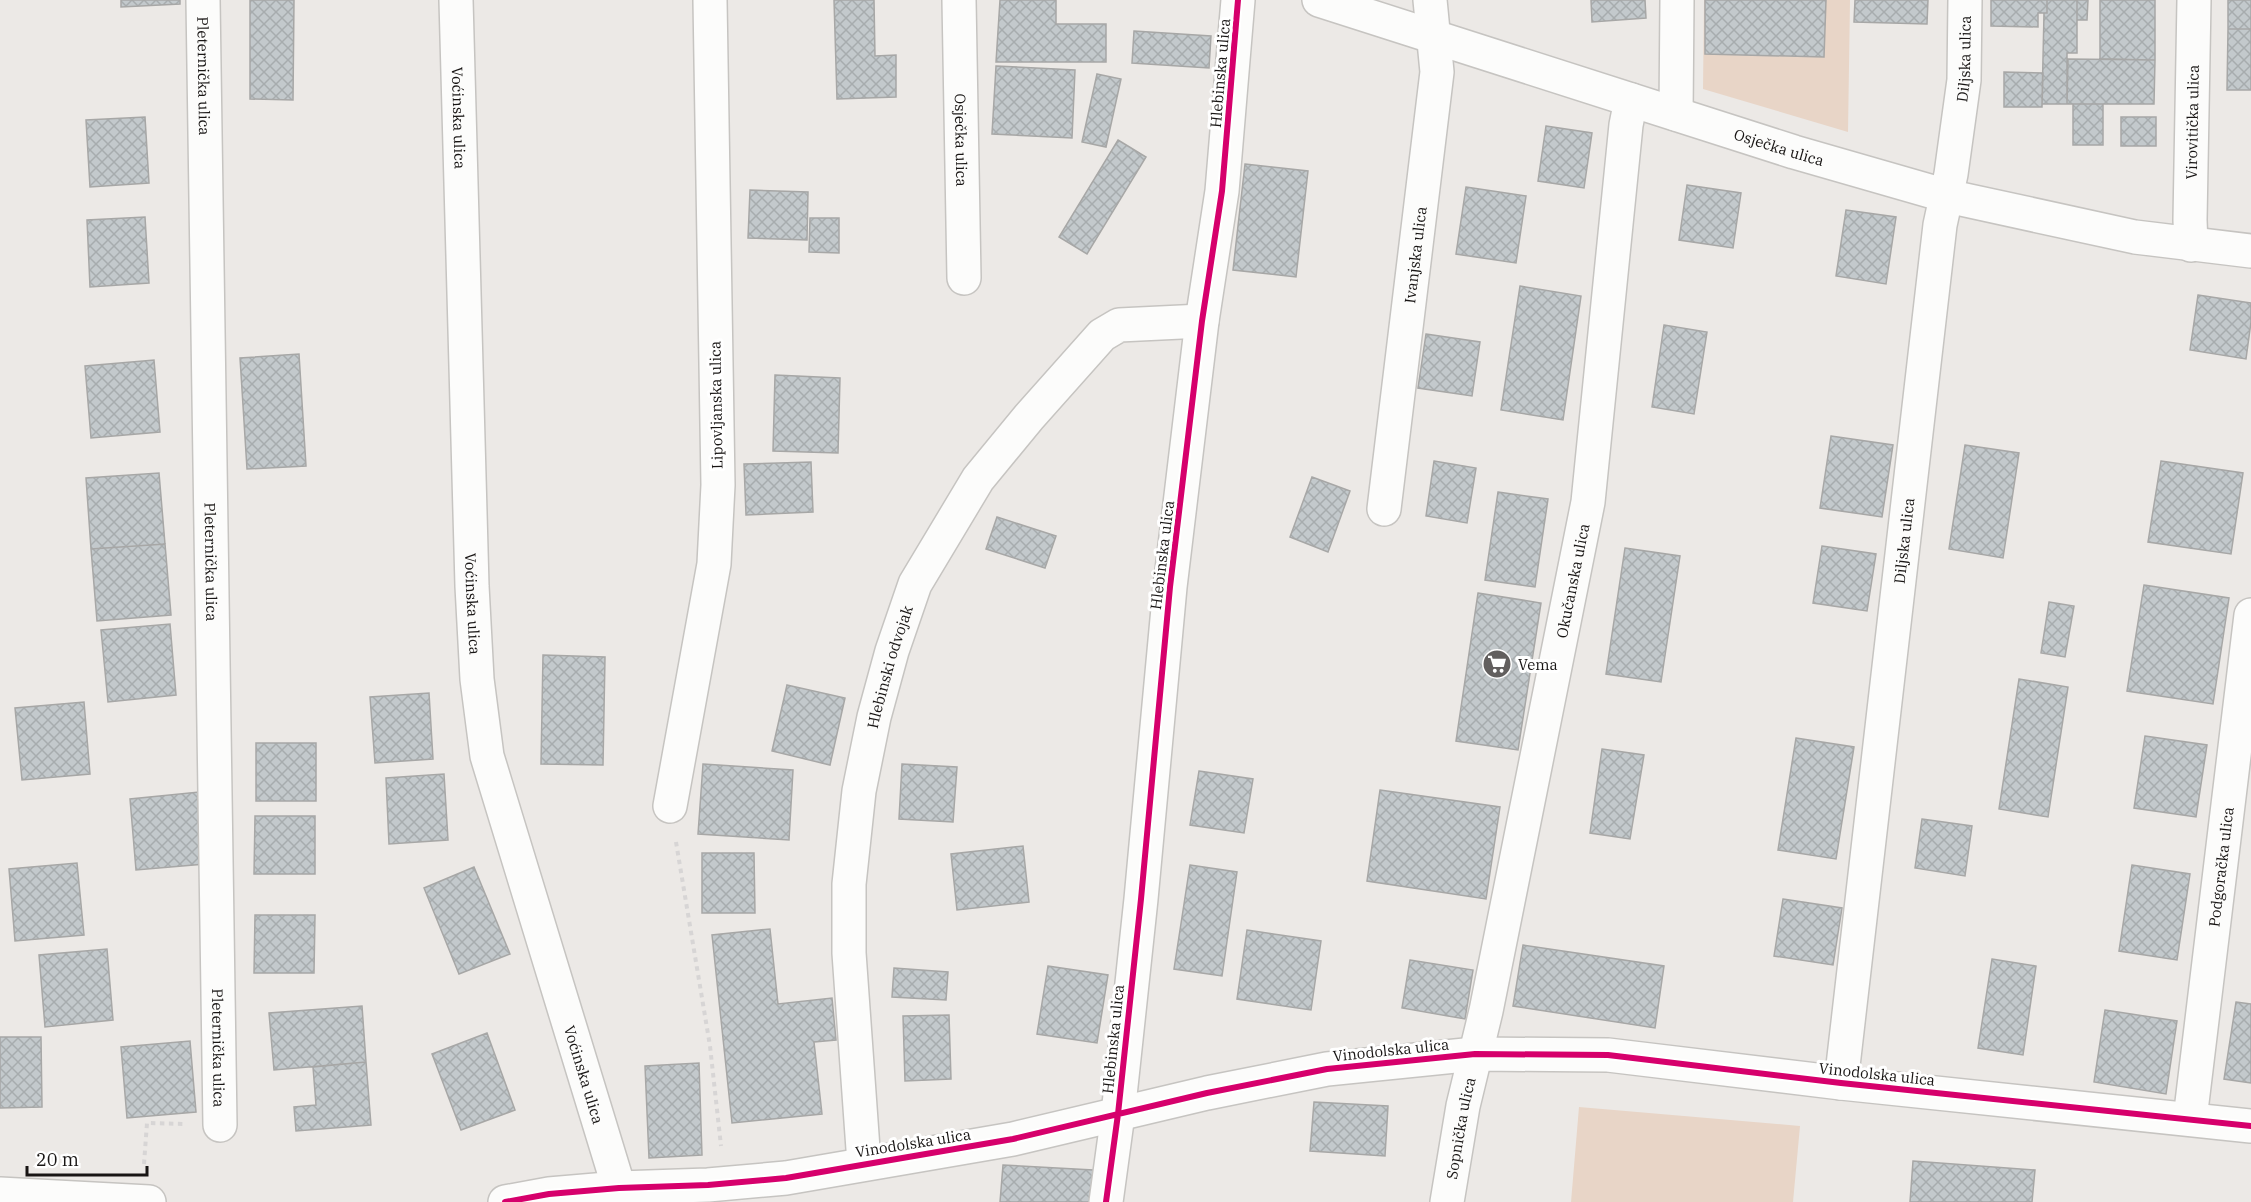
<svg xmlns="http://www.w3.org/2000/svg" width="2251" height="1202" viewBox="0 0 2251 1202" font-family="'IBM Plex Serif',serif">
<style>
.garden{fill:#e8d5c7}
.building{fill:url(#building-cross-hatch);stroke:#a7a7a6;stroke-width:1.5}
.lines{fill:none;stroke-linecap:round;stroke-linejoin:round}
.minor-casing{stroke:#c6c4c1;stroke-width:36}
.path{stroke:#d7d5d5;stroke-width:4;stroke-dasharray:4.5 4.5;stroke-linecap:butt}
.minor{stroke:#fcfcfb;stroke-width:33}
.cycleway-casing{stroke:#fff;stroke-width:10}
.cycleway{stroke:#d6006c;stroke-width:6}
.labels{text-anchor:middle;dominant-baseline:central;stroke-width:6;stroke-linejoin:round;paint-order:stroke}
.street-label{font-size:15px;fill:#181514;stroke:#fff}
.poi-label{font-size:15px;fill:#181514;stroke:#fff;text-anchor:start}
</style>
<defs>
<pattern id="building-cross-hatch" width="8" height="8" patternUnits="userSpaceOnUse" patternTransform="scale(1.5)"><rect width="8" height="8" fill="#c3c9cc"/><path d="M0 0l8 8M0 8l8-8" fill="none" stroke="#a7acae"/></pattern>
</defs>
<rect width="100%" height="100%" fill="#ece9e6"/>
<!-- garden -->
<path class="garden" d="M 1704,0 L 1850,0 L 1848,132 L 1703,89 Z
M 1579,1107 L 1800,1126 L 1793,1202 L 1571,1202 Z"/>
<!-- building -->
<path class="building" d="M 121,0 L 180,0 L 180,4 L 121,7 Z
M 250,0 L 294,0 L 293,100 L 250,99 Z
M 834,0 L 874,0 L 875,56 L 896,55 L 896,97 L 837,99 Z
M 1000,0 L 1056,0 L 1056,24 L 1106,24 L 1106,62 L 996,62 Z
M 1591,0 L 1645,0 L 1646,18 L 1592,22 Z
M 1705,0 L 1826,0 L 1824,57 L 1705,54 Z
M 1855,0 L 1928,0 L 1927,24 L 1854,22 Z
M 1991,0 L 2047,0 L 2047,13 L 2038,13 L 2038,27 L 1991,26 Z
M 2047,0 L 2077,0 L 2077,53 L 2067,53 L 2067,104 L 2042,104 L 2044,13 L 2047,13 Z
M 2077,0 L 2088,0 L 2087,20 L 2077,20 Z
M 2100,0 L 2155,0 L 2155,60 L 2100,59 Z
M 2228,0 L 2251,0 L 2251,29 L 2228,29 Z
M 2228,29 L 2251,29 L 2251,90 L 2227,90 Z
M 1134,31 L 1211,36 L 1209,68 L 1132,63 Z
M 2068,59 L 2155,60 L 2154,104 L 2067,104 Z
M 996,66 L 1075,70 L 1072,138 L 992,134 Z
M 2004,72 L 2043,73 L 2042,107 L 2004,107 Z
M 1097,74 L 1121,79 L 1106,147 L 1082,142 Z
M 2073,104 L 2103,104 L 2103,145 L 2073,145 Z
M 145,117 L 149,183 L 90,187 L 86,120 Z
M 2121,117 L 2156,117 L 2156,146 L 2121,146 Z
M 1546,126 L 1592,133 L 1584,188 L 1538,181 Z
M 1118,140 L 1146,157 L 1087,254 L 1059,237 Z
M 1245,164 L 1308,171 L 1296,277 L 1233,270 Z
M 1687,185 L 1741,193 L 1733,248 L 1679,240 Z
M 1466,187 L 1526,196 L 1516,263 L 1456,254 Z
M 750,190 L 808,192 L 807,240 L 748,238 Z
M 1846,210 L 1896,217 L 1886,284 L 1836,276 Z
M 145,217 L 149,283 L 90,287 L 87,220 Z
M 810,218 L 839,218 L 839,253 L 809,252 Z
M 1520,286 L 1581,296 L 1563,420 L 1501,410 Z
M 2198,295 L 2251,303 L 2251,322 L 2246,359 L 2190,350 Z
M 1664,325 L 1707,332 L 1694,414 L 1652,407 Z
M 1426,334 L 1480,342 L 1472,396 L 1418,388 Z
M 299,354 L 306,466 L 247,469 L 240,358 Z
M 154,360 L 160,432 L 91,438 L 85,366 Z
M 775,375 L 840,378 L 838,453 L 773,451 Z
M 1831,436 L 1893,445 L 1882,517 L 1820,508 Z
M 1965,445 L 2019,453 L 2003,558 L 1949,549 Z
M 1434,461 L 1476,468 L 1467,523 L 1426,516 Z
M 2161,461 L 2243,473 L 2231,554 L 2148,542 Z
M 811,462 L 813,512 L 746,515 L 744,464 Z
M 159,473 L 165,544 L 91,549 L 86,478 Z
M 1312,477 L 1350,491 L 1328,552 L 1290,537 Z
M 1498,492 L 1548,499 L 1535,587 L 1485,580 Z
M 997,517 L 1056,536 L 1045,568 L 986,549 Z
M 165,544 L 171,615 L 97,621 L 91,549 Z
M 1822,546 L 1876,554 L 1867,611 L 1813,603 Z
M 1625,548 L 1680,556 L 1661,682 L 1606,674 Z
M 2144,585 L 2229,598 L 2213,704 L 2127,691 Z
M 1478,593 L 1541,603 L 1518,750 L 1456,741 Z
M 2049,602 L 2074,606 L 2065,657 L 2041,653 Z
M 170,624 L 176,695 L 108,702 L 101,630 Z
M 543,655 L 605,657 L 603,765 L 541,764 Z
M 2019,679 L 2068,687 L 2048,817 L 1999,809 Z
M 787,685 L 845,698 L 830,765 L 772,751 Z
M 429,693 L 433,759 L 375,763 L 370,697 Z
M 84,702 L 90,774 L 22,780 L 15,708 Z
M 2145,736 L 2207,745 L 2196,817 L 2134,808 Z
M 1796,738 L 1854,747 L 1836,859 L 1778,850 Z
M 256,743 L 316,743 L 316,801 L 256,801 Z
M 1602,749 L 1644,755 L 1630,839 L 1590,833 Z
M 703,764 L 793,770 L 789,840 L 698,834 Z
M 902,764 L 957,767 L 953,822 L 899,819 Z
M 1199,771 L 1253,779 L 1244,833 L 1190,825 Z
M 444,774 L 448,840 L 389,844 L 386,778 Z
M 1380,790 L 1500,807 L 1486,899 L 1367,881 Z
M 199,792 L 205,864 L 136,870 L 130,799 Z
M 255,816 L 315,816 L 315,874 L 254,874 Z
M 1922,819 L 1972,826 L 1965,876 L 1915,868 Z
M 1023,846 L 1029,902 L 957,910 L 951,854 Z
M 702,853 L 754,853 L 755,913 L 702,913 Z
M 77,863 L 84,935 L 15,941 L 9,869 Z
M 1190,865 L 1237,872 L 1222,976 L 1174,969 Z
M 2132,865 L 2190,874 L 2177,960 L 2119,951 Z
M 474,867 L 510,954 L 459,974 L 424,888 Z
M 1783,899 L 1842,908 L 1833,965 L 1774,956 Z
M 255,915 L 315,915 L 314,973 L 254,973 Z
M 770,929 L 778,1004 L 832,998 L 836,1040 L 814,1042 L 822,1114 L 732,1123 L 712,935 Z
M 1247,930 L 1321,941 L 1311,1010 L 1237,999 Z
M 1523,945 L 1664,966 L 1655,1028 L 1513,1006 Z
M 107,949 L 113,1020 L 45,1027 L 39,955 Z
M 1992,959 L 2036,966 L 2023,1055 L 1978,1048 Z
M 1410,960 L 1473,970 L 1465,1019 L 1402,1008 Z
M 1048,966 L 1108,975 L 1097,1043 L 1037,1034 Z
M 894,968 L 948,972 L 946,1000 L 892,997 Z
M 2236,1002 L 2251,1004 L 2251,1083 L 2224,1079 Z
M 362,1006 L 366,1062 L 274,1070 L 269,1013 Z
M 2105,1010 L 2177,1021 L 2166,1094 L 2094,1082 Z
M 949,1015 L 951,1079 L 905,1081 L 903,1016 Z
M 487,1033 L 515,1110 L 461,1130 L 432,1054 Z
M 0,1037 L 41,1037 L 42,1107 L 0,1108 Z
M 190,1041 L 196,1112 L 127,1118 L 121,1047 Z
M 366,1062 L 371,1125 L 296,1131 L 294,1107 L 316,1105 L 313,1067 Z
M 699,1063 L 702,1155 L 649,1158 L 645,1066 Z
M 1314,1102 L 1388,1106 L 1385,1156 L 1310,1151 Z
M 1913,1161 L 2035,1170 L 2032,1202 L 1910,1202 Z
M 1003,1165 L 1093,1170 L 1091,1202 L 1000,1202 Z"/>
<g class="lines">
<!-- minor casing -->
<g class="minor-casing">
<g id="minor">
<path id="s1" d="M 203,0 L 220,1125"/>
<path id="s2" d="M 456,0 L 472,586 L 477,679 L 487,756 L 619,1188"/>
<path id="s3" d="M 959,0 L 964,278"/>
<path id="s4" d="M 1319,0 L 1794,152 L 1947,196 L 2135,237 L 2251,251"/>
<path d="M 1676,114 L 1677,0"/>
<path id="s5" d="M 2191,245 L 2190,220 L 2194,0"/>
<path id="s6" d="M 1384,509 L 1437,72 L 1430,0"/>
<path d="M 670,806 L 714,564 L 718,485 L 710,0"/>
<path id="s7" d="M 1841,1083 L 1940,225 L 1951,174 L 1964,80 L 1965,0"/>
<path id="s8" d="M 2190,1119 L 2251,615"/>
<path id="s9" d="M 864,1163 L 849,953 L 849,884 L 859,791 L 874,717 L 892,651 L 915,584 L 978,479 L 1029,417 L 1102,335 L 1119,325 L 1202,321"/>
<path d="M 0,1194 L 149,1202"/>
<path d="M 505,1202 L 549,1194 L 619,1188 L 708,1185 L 786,1178 L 1013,1139 L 1207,1093 L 1327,1069 L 1475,1054 L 1608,1055 L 1841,1083 L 2251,1126"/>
<path d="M 1106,1202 L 1118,1114 L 1141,899 L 1170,587 L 1202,321 L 1222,191 L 1238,0"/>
<path id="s10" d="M 1447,1202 L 1463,1106 L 1486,1011 L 1588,502 L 1626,125 L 1631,100"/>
</g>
</g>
<!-- path -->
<path class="path" d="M 676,842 L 710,1046 L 721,1146
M 144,1164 L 147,1123 L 183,1124"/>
<!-- minor -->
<use href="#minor" class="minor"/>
<!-- cycleway casing -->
<g class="cycleway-casing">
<path id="cycleway" d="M 505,1202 L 549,1194 L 619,1188 L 708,1185 L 786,1178 L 1013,1139 L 1207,1093 L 1327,1069 L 1475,1054 L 1608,1055 L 1841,1083 L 2251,1126
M 1106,1202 L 1118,1114 L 1141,899 L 1170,587 L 1202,321 L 1222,191 L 1238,0"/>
</g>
<!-- cycleway -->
<use href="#cycleway" class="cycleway"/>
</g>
<!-- icons -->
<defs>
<g id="supermarket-disc" transform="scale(1.5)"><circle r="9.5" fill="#625f5e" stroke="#fff"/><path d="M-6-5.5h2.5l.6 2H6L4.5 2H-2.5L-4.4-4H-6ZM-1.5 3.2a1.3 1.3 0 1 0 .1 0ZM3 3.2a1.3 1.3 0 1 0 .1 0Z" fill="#fff"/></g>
</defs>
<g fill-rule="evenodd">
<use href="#supermarket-disc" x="1497" y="664"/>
</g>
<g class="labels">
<!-- street labels -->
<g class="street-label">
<text stroke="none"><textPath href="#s7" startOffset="1032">Diljska ulica</textPath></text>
<text transform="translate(1220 73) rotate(-85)">Hlebinska ulica</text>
<text stroke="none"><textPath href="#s1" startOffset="76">Pleternička ulica</textPath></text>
<text stroke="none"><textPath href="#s2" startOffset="118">Voćinska ulica</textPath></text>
<text stroke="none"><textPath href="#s5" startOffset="123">Virovitička ulica</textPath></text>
<text stroke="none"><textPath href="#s3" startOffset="140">Osječka ulica</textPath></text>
<text stroke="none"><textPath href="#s4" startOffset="483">Osječka ulica</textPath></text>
<text stroke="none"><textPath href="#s6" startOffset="256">Ivanjska ulica</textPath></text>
<text transform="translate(716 405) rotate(-91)">Lipovljanska ulica</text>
<text stroke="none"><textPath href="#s7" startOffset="546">Diljska ulica</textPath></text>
<text transform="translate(1162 555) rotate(-83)">Hlebinska ulica</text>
<text stroke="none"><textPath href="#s1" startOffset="562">Pleternička ulica</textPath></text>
<text stroke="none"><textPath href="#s10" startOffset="634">Okučanska ulica</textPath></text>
<text stroke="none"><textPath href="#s2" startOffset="604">Voćinska ulica</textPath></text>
<text stroke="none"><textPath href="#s9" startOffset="501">Hlebinski odvojak</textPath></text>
<text stroke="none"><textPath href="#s8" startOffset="254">Podgoračka ulica</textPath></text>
<text transform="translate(1113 1039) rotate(-84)">Hlebinska ulica</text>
<text stroke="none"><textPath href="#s1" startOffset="1048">Pleternička ulica</textPath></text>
<text transform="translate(1391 1050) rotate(-6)">Vinodolska ulica</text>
<text transform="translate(1877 1074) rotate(6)">Vinodolska ulica</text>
<text stroke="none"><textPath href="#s2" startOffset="1090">Voćinska ulica</textPath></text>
<text stroke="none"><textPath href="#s10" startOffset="75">Sopnička ulica</textPath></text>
<text transform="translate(913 1143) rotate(-9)">Vinodolska ulica</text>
</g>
<!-- poi labels -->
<g class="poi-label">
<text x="1518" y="664">Vema</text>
</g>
</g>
<!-- scale -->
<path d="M27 1166v9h120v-9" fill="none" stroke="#181514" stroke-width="3"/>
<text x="36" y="1166" font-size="18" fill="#181514" stroke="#ffffff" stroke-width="4.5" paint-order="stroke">20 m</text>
</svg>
